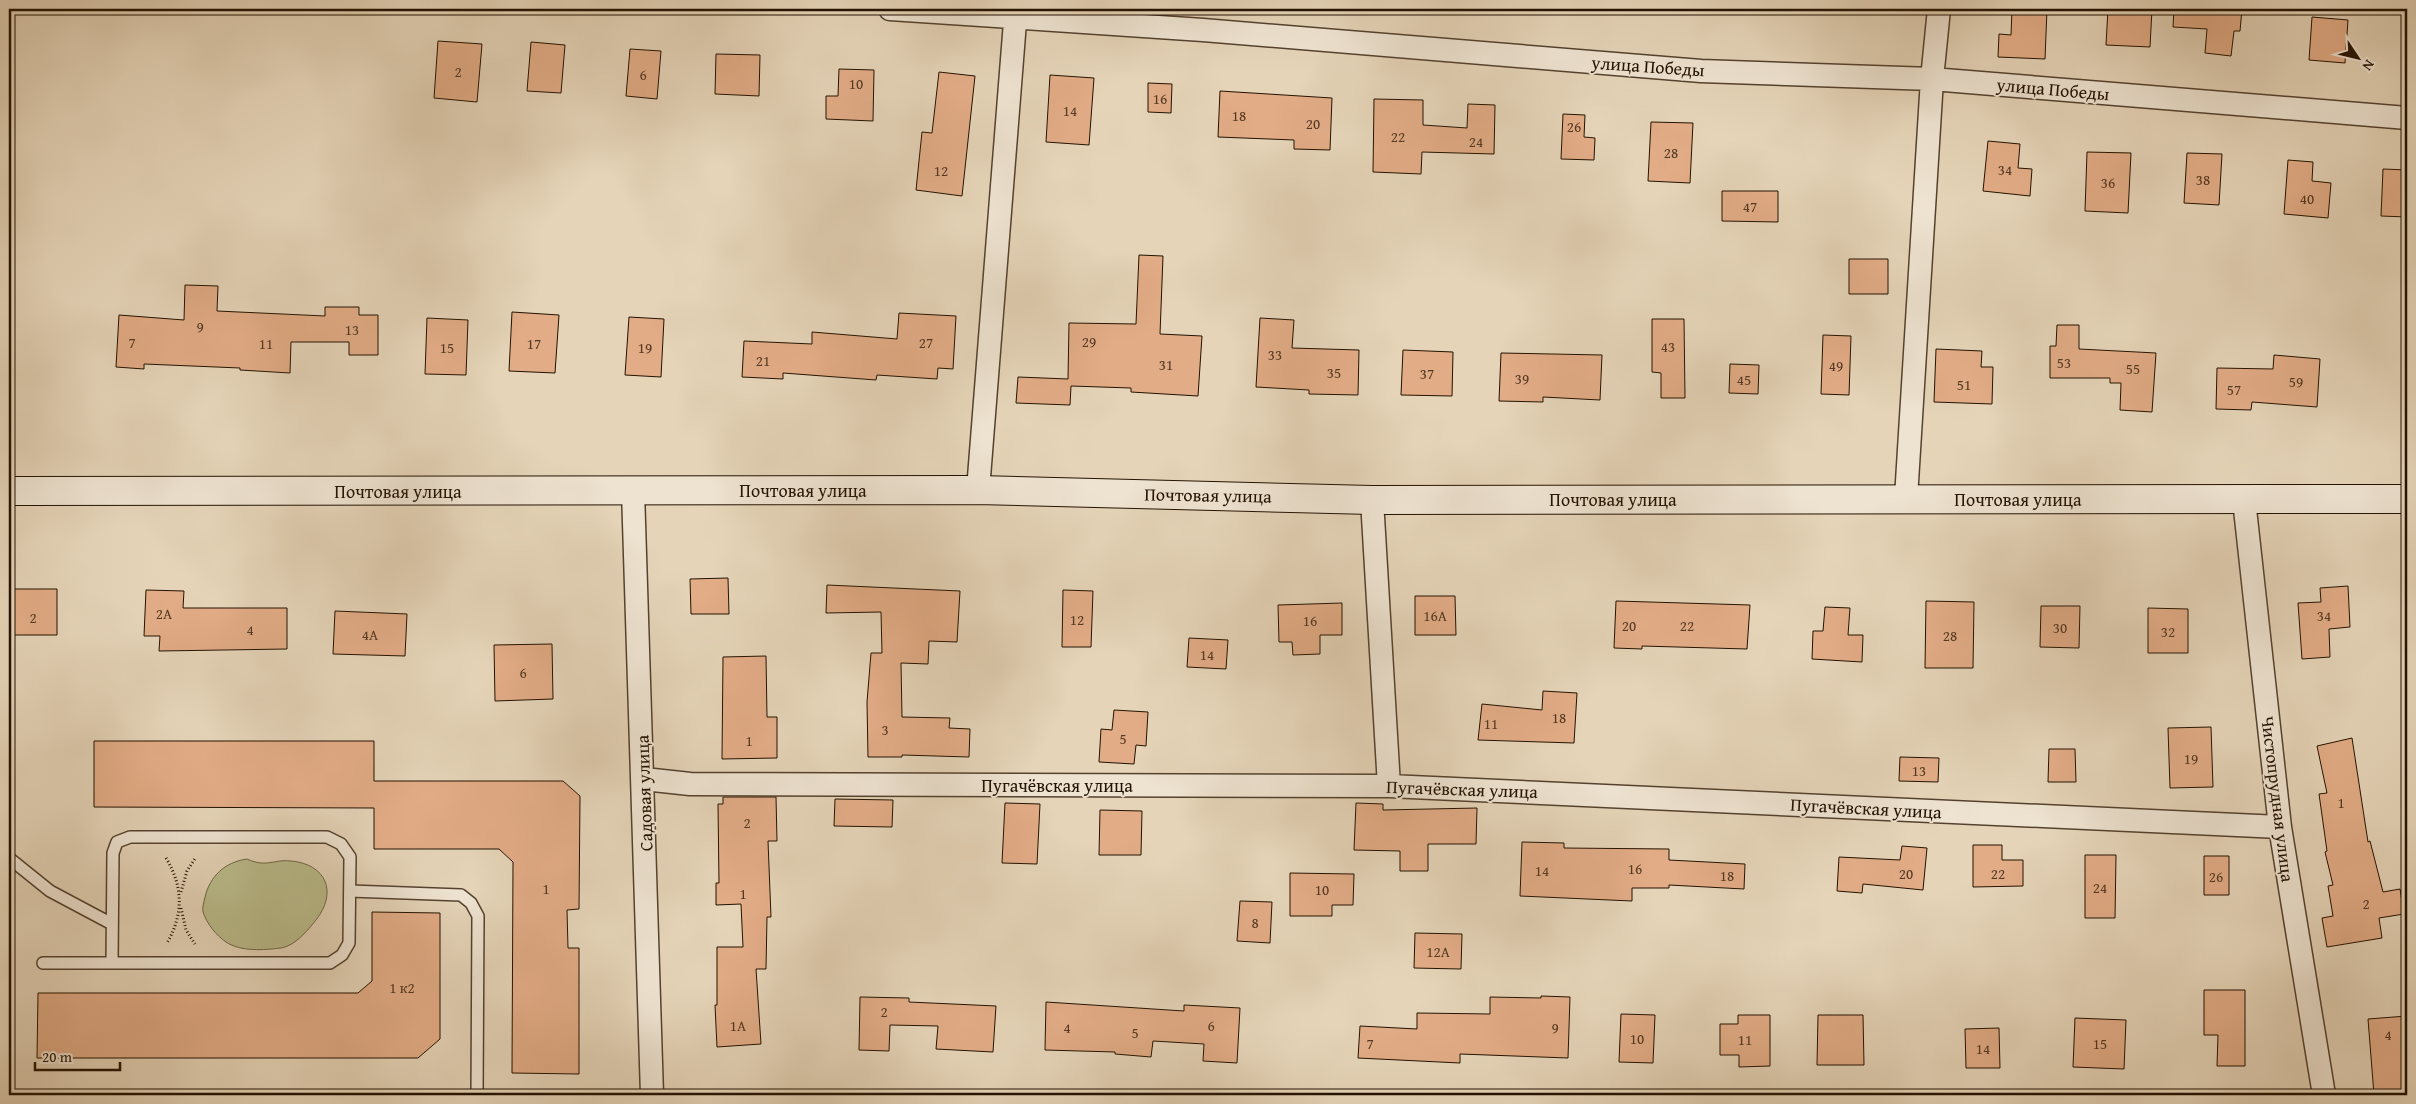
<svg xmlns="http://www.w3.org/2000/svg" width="2416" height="1104" viewBox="0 0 2416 1104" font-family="'Gentium Book Plus',serif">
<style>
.green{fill:#babb8b;stroke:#6e6646}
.building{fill:#e2ac86;stroke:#231200}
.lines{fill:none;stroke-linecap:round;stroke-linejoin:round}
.lane-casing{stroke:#54422e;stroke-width:14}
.street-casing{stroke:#54422e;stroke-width:25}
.secondary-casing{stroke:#231200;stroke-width:30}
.path{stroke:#231200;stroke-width:3;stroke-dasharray:1 2.5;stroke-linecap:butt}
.lane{stroke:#eee3d1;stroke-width:11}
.street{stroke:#eee3d1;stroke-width:22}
.secondary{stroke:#eee3d1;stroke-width:28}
.labels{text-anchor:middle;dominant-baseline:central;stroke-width:4;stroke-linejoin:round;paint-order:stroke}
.number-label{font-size:15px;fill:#533822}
.street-label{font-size:18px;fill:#231200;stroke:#eee3d1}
</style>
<rect width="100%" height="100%" fill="#e5d4b8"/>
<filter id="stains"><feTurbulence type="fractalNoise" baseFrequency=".004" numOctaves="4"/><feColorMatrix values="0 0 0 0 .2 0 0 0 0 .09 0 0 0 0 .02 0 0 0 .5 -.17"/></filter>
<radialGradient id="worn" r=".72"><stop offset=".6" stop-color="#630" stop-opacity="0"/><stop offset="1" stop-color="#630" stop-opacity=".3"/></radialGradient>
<!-- green -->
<path class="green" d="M 247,859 C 267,868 273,859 291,861 C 326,864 338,892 316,920 C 308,930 295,946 281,948 C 264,950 241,952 226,942 C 216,935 207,924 203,912 C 202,908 204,902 205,897 C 210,876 225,862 247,859 Z"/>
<!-- building -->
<path class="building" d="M 2012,9 L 2047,9 L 2045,59 L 1998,57 L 1999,34 L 2011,35 Z
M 2108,9 L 2152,9 L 2150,47 L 2106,45 Z
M 2174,9 L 2242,9 L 2240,31 L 2234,31 L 2231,56 L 2205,53 L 2207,29 L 2173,27 Z
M 2312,17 L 2348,20 L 2345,63 L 2309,60 Z
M 438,41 L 482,44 L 477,102 L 434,98 Z
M 531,42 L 565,45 L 561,93 L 527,91 Z
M 630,49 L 661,51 L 657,99 L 626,96 Z
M 716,54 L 760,55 L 759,96 L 715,94 Z
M 839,69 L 874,70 L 873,121 L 826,119 L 826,96 L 838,96 Z
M 939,72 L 975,76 L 962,196 L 916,190 L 922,132 L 932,133 Z
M 1050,75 L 1094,78 L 1089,145 L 1046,142 Z
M 1148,83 L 1172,84 L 1171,113 L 1148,112 Z
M 1220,91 L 1332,98 L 1330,150 L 1294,149 L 1294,140 L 1218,137 Z
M 1374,99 L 1423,100 L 1423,125 L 1467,128 L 1468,104 L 1495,105 L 1494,154 L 1422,152 L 1421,174 L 1373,172 Z
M 1563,114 L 1585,115 L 1584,137 L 1595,138 L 1594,160 L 1561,159 Z
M 1651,122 L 1693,123 L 1690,183 L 1648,181 Z
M 1988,141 L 2020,144 L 2018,168 L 2032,169 L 2030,196 L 1983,191 Z
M 2087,152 L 2131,153 L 2128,213 L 2085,211 Z
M 2187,153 L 2222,154 L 2219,205 L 2184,203 Z
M 2288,160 L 2313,162 L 2312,181 L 2331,183 L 2328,218 L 2284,214 Z
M 2383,169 L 2407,170 L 2407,217 L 2381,216 Z
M 1722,191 L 1778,191 L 1778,222 L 1722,221 Z
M 1139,255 L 1163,256 L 1160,334 L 1202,336 L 1198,396 L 1131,392 L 1131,388 L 1071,386 L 1070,405 L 1016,403 L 1018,377 L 1068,379 L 1069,323 L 1136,324 Z
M 1849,259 L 1888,259 L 1888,294 L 1849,294 Z
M 185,285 L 218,286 L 217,311 L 325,316 L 325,307 L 359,307 L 359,315 L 378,315 L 378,355 L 349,355 L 349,342 L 291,342 L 290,373 L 240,370 L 240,368 L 144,364 L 144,369 L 116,367 L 119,315 L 184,320 Z
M 512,312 L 559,315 L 555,373 L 509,371 Z
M 899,313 L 956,316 L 953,369 L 938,368 L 937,379 L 877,375 L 876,380 L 783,373 L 783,379 L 742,377 L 744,341 L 812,344 L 812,332 L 897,339 Z
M 629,317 L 664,319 L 661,377 L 625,375 Z
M 427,318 L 468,320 L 466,375 L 425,374 Z
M 1260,318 L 1294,320 L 1292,348 L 1359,350 L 1358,395 L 1309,394 L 1309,390 L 1256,387 Z
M 1652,319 L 1684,319 L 1685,398 L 1661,398 L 1661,373 L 1652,372 Z
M 2057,325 L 2079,325 L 2079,349 L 2156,353 L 2152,412 L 2120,410 L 2121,383 L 2110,383 L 2110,378 L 2050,378 L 2050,346 L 2056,346 Z
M 1823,335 L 1851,336 L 1849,395 L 1821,394 Z
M 1936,349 L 1982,351 L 1981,367 L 1993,367 L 1992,404 L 1934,402 Z
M 1403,350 L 1453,352 L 1452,396 L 1401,395 Z
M 1501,353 L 1602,355 L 1600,400 L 1543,397 L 1543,402 L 1499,401 Z
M 2274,355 L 2320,359 L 2317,407 L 2252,402 L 2251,410 L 2216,409 L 2217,368 L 2273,369 Z
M 1730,364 L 1759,365 L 1758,394 L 1729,393 Z
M 728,578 L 729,614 L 691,614 L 690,579 Z
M 827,585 L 960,591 L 957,642 L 929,641 L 928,664 L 901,663 L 902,717 L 950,718 L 949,728 L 970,729 L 969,757 L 902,755 L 902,757 L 868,757 L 867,702 L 871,653 L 882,653 L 881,612 L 826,613 Z
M 2348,586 L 2350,627 L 2329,629 L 2330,657 L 2302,659 L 2298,603 L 2321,602 L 2320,588 Z
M 13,589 L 57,589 L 57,635 L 9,635 L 9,599 L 13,599 Z
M 146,590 L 184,591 L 183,608 L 287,608 L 287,649 L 159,651 L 160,636 L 144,636 Z
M 1063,590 L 1093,591 L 1091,647 L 1062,647 Z
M 1415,596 L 1455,596 L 1456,635 L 1415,635 Z
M 1616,601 L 1750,605 L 1747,649 L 1642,646 L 1642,649 L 1614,648 Z
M 1926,601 L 1974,602 L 1973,668 L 1925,668 Z
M 1342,603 L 1342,635 L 1320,635 L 1320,654 L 1293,655 L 1292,642 L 1279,642 L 1278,605 Z
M 2041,606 L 2080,606 L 2079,648 L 2040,647 Z
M 1825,607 L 1850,608 L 1848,635 L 1863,635 L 1862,662 L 1812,659 L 1813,631 L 1823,631 Z
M 2148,608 L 2188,609 L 2188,653 L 2148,653 Z
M 335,611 L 407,614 L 405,656 L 333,654 Z
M 1189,638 L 1228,640 L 1226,669 L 1187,667 Z
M 552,644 L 553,699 L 495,701 L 494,645 Z
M 766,656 L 767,717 L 777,717 L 777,758 L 722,759 L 723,657 Z
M 1543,691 L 1577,693 L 1574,743 L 1478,740 L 1482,704 L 1542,710 Z
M 1114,710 L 1148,712 L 1146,746 L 1136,745 L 1134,764 L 1099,762 L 1101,729 L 1112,730 Z
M 2211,727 L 2213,787 L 2170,788 L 2168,728 Z
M 2352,738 L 2368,842 L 2370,841 L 2383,892 L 2400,889 L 2404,914 L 2379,918 L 2382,938 L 2327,947 L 2322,918 L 2333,916 L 2328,886 L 2333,885 L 2325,852 L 2327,851 L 2319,794 L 2327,793 L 2317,746 Z
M 94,741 L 374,741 L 374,781 L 563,781 L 580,796 L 579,909 L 567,910 L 568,948 L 579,948 L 579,1074 L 512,1073 L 513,862 L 499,849 L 374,849 L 374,808 L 94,807 Z
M 2049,749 L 2075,749 L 2076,782 L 2048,782 Z
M 1900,757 L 1939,758 L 1938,782 L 1899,781 Z
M 723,797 L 776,797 L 777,841 L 768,841 L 771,917 L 767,917 L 766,969 L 756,969 L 761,1044 L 717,1047 L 715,1005 L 717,1005 L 717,947 L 743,947 L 741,904 L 716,905 L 716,883 L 719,883 L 718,804 L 723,804 Z
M 835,799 L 893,800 L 892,827 L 834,826 Z
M 1005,803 L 1040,804 L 1037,864 L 1002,863 Z
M 1356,803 L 1383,804 L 1383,810 L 1477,808 L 1476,844 L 1428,844 L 1428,871 L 1400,871 L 1400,851 L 1354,850 Z
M 1100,810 L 1142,811 L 1141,855 L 1099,855 Z
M 1522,842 L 1564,843 L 1564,848 L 1669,849 L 1669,860 L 1745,864 L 1744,889 L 1669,885 L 1669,888 L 1632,888 L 1632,901 L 1520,896 Z
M 1973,845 L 2002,845 L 2002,860 L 2023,860 L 2023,886 L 1973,887 Z
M 1902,846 L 1927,848 L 1923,890 L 1863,884 L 1862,893 L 1837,891 L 1839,857 L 1900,860 Z
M 2085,855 L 2116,855 L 2115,918 L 2085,918 Z
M 2204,856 L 2229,856 L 2229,895 L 2204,895 Z
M 1290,873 L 1354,874 L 1353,905 L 1332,905 L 1332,916 L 1290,916 Z
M 1240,901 L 1272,902 L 1270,943 L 1237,941 Z
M 372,912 L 440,913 L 440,1039 L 418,1058 L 37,1058 L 38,993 L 358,993 L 372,981 Z
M 1415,933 L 1462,934 L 1461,969 L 1414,968 Z
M 2204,990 L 2245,990 L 2245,1066 L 2217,1066 L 2218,1035 L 2204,1035 Z
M 1541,996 L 1570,997 L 1568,1058 L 1460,1054 L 1460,1063 L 1358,1058 L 1360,1026 L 1417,1029 L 1417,1013 L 1490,1014 L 1490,997 L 1541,998 Z
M 860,997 L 909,998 L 909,1002 L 996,1006 L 993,1052 L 936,1049 L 938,1026 L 890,1025 L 889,1051 L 859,1050 Z
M 1046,1002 L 1184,1011 L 1184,1005 L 1240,1008 L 1237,1063 L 1203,1061 L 1204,1044 L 1153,1041 L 1151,1057 L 1115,1054 L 1115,1052 L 1045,1050 Z
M 1621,1014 L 1655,1015 L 1653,1063 L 1619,1062 Z
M 1738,1015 L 1770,1015 L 1770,1066 L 1739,1067 L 1739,1055 L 1720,1055 L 1720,1024 L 1738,1024 Z
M 1818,1015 L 1863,1015 L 1864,1065 L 1817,1065 Z
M 2407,1016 L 2407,1095 L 2374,1095 L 2368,1019 Z
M 2075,1018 L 2126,1020 L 2124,1069 L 2073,1067 Z
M 1999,1028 L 2000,1068 L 1966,1068 L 1965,1029 Z"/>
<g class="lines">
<!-- lane casing -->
<g class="lane-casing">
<path id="lane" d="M 130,837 L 327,837 L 341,844 L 350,857 L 349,943 L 342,955 L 330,963 L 112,963 L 113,853 L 117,842 Z
M 9,858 L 50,891 L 112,924
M 350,891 L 461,895 L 471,903 L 478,916 L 477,1095
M 43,963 L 112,963"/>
</g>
<!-- street casing -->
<g class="street-casing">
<path id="street" d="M 890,9 L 1203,30 L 1701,71 L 1932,79 L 2407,118
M 978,490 L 1016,9
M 633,491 L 652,1095
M 1906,498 L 1932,79 L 1939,9
M 1372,500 L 1389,786
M 2244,500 L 2280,827 L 2324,1095
M 644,779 L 690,784 L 1389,786 L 2280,827"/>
</g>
<!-- secondary casing -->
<g class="secondary-casing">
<path id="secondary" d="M 9,491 L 978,490 L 1372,500 L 2407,499"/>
</g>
<!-- path -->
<path class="path" d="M 166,858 C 183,886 184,914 167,943
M 181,892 L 187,871 L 196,857
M 181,908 L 186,930 L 195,944"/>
<!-- lane -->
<use href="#lane" class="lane"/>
<!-- street -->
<use href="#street" class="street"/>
<!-- secondary -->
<use href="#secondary" class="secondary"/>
</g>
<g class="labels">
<!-- number labels -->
<g class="number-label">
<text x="458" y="71">2</text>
<text x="643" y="74">6</text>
<text x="856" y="83">10</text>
<text x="1160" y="98">16</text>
<text x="1070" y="110">14</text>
<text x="1239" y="115">18</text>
<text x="1313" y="123">20</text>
<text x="1574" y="126">26</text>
<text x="1398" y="136">22</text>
<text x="1476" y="141">24</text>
<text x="1671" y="152">28</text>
<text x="2005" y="169">34</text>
<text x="941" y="170">12</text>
<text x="2203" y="179">38</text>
<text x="2108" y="182">36</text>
<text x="2307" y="198">40</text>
<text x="1750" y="206">47</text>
<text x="200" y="326">9</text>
<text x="352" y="329">13</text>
<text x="1089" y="341">29</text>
<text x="132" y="342">7</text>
<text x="926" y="342">27</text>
<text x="266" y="343">11</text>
<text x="534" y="343">17</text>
<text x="1668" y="346">43</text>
<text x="447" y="347">15</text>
<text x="645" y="347">19</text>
<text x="1275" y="354">33</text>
<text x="763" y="360">21</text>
<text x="2064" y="362">53</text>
<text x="1166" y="364">31</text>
<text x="1836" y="365">49</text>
<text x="2133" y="368">55</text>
<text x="1334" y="372">35</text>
<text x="1427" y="373">37</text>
<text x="1522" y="378">39</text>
<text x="1744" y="379">45</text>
<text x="2296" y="381">59</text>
<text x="1964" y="384">51</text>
<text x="2234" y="389">57</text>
<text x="164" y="613">2А</text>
<text x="1435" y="615">16А</text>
<text x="2324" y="615">34</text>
<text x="33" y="617">2</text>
<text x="1077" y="619">12</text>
<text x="1310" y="620">16</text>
<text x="1629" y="625">20</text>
<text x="1687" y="625">22</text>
<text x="2060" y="627">30</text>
<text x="250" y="629">4</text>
<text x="2168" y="631">32</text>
<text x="370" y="634">4А</text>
<text x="1950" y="635">28</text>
<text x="1207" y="654">14</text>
<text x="523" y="672">6</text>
<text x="1559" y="717">18</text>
<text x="1491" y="723">11</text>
<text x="885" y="729">3</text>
<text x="1123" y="738">5</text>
<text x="749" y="740">1</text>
<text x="2191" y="758">19</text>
<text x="1919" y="770">13</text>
<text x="2341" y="802">1</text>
<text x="747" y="822">2</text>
<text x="1635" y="868">16</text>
<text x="1542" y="870">14</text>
<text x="1906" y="873">20</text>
<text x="1998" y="873">22</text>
<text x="1727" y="875">18</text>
<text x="2216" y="876">26</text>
<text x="2100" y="887">24</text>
<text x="546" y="888">1</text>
<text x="1322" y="889">10</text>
<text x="743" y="893">1</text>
<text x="2366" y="903">2</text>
<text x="1255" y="922">8</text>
<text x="1438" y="951">12А</text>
<text x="402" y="987">1 к2</text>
<text x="884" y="1011">2</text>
<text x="738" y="1025">1А</text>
<text x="1211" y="1025">6</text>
<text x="1067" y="1027">4</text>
<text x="1555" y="1027">9</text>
<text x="1135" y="1032">5</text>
<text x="2388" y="1034">4</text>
<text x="1637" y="1038">10</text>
<text x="1745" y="1039">11</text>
<text x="1370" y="1043">7</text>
<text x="2100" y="1043">15</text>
<text x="1983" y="1048">14</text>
</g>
<!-- street labels -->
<g class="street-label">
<text transform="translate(1648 66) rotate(4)">улица Победы</text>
<text transform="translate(2053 89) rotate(5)">улица Победы</text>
<text x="803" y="490">Почтовая улица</text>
<text x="398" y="491">Почтовая улица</text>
<text transform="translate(1208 495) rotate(1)">Почтовая улица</text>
<text x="1613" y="499">Почтовая улица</text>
<text x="2018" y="499">Почтовая улица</text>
<text x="1057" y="785">Пугачёвская улица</text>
<text transform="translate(1462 789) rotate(2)">Пугачёвская улица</text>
<text transform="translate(644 793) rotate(-92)">Садовая улица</text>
<text transform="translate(2278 799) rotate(83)">Чистопрудная улица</text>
<text transform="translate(1866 808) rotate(3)">Пугачёвская улица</text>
</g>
</g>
<!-- margin -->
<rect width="2416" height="1104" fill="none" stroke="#e5d4b8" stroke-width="30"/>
<rect x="10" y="10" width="2396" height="1084" fill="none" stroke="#231200" stroke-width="2.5"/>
<rect x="15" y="15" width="2386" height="1074" fill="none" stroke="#231200"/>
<!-- north arrow -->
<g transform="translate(2358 58) rotate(125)" stroke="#eee3d1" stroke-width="4" paint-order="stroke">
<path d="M0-4L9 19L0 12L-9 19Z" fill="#231200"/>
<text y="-8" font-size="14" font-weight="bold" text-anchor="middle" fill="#231200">N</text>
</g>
<!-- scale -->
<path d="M35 1062v8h85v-8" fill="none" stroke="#231200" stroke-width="2.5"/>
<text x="42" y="1062" font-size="15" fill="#231200" stroke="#eee3d1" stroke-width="4" paint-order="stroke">20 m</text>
<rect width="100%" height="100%" filter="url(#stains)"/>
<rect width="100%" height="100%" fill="url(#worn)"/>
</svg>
